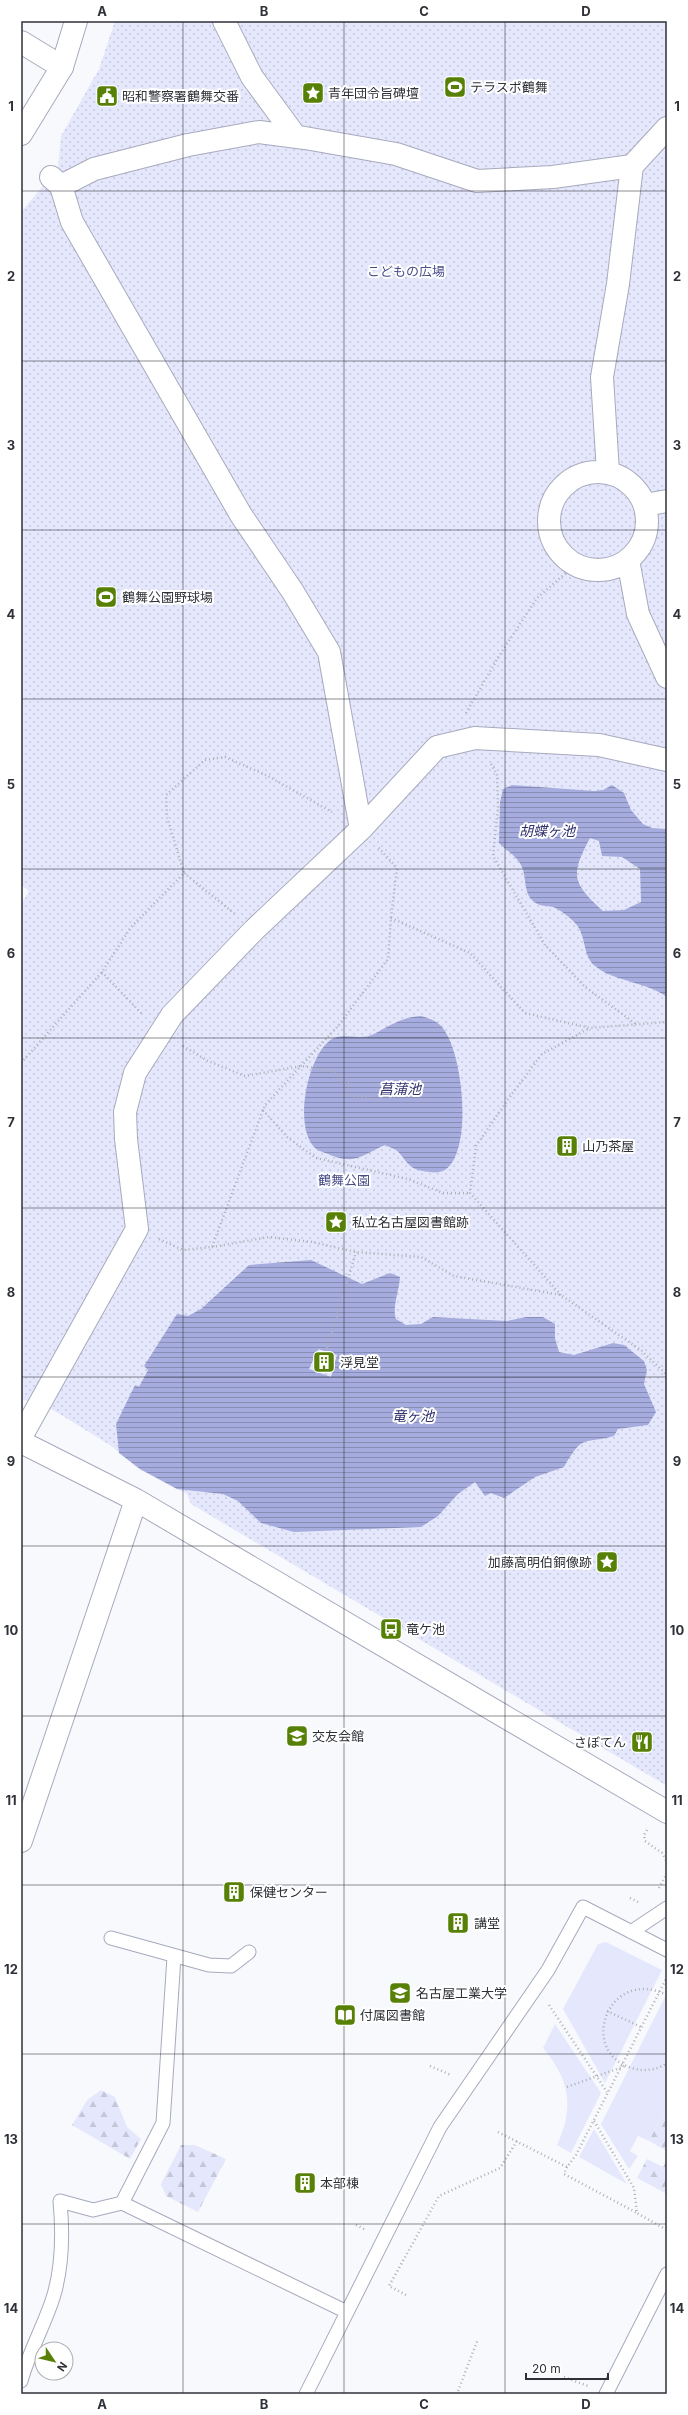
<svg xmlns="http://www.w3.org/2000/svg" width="688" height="2415" viewBox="0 0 688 2415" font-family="Inter,'Noto Sans JP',sans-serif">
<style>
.green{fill:#e5e8fc}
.forest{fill:url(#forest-firs)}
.park{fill:url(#park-dots)}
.water{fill:url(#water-rules);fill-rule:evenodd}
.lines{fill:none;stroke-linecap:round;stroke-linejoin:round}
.lane-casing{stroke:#a7aabd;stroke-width:15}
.street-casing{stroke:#a7aabd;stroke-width:24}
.secondary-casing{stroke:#a7aabd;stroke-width:24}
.path{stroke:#aeafb4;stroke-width:2.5;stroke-dasharray:1 3;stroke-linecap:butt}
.lane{stroke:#fff;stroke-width:13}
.street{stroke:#fff;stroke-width:22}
.secondary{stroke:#fff;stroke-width:22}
.path-bridge{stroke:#aeafb4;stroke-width:2.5;stroke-dasharray:1 3;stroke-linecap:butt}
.grid{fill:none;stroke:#2f3138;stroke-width:1;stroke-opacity:0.55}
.labels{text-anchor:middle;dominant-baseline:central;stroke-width:4;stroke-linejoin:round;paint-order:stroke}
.poi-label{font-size:13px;fill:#2f3138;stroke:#fff;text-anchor:start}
.park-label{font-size:13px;fill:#494d8b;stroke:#fff}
.water-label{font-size:14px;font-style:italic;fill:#31326e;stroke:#fff}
.neatline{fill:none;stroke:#2f3138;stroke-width:1.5}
.grid-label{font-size:13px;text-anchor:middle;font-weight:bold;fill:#2f3138}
</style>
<defs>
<pattern id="forest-firs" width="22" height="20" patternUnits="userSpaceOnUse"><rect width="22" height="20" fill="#e5e8fc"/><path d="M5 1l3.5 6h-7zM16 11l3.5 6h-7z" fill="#c5c7d9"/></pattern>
<pattern id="park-dots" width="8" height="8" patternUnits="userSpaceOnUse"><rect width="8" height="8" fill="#e5e8fc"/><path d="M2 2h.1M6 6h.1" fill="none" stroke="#c5c7d9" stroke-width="1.8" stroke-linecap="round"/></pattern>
<pattern id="water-rules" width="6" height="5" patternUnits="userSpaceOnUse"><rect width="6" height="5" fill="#a6adde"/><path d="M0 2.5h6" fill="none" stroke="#888db5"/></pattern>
</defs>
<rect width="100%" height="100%" fill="#f8f9fd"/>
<!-- green -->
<path class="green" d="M 606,1942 L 662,1970 L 605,2083 L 563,2009 L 598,1944 Z
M 667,1993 L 667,2106 L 649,2141 L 638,2136 L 630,2151 L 638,2156 L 629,2169 L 601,2124 Z
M 555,2024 L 601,2093 L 571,2153 L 557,2145 C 575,2106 569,2079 543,2048 Z
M 594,2129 L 627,2184 L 579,2157 Z"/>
<!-- forest -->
<path class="forest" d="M 101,2090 L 115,2097 L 127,2127 L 141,2139 L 130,2159 L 72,2125 L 87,2100 Z
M 667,2106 L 667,2151 L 649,2141 Z
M 181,2145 L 195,2145 L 226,2159 L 198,2212 L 166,2196 L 161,2184 Z
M 647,2159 L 663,2167 L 667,2160 L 667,2194 L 637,2178 Z"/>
<!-- park -->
<path class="park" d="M 115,21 L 667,21 L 667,1786 L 191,1504 L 187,1494 L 139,1469 L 110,1445 L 53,1410 L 21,1399 L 21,904 L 29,891 L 21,885 L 21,212 L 58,168 L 61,136 L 99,69 Z"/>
<!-- water -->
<path class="water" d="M 512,785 L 594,791 L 603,790 L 612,785 L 624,793 L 631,810 L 643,824 L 652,828 L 667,829 L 667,997 C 645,981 614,982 595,966 C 582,956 587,935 575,923 C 571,918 559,909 553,907 C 544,905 538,907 531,899 C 524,891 526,876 522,867 C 517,856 507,851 499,843 L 500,802 L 503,789 ZM 590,838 L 599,841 L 602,856 L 622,857 L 640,869 L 641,902 L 624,910 L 603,911 C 572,882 570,876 590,838 Z
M 421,1016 C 428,1018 435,1020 440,1025 C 463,1046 474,1151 445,1170 C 439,1174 425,1172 418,1170 C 407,1167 404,1156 396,1150 C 393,1148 388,1147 385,1145 C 375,1149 362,1158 352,1159 C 343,1160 335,1157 328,1154 C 324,1152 317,1151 314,1147 C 294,1125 307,1061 328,1042 C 342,1030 358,1042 374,1034 C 389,1026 402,1017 421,1016 Z
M 311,1260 L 362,1284 L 390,1273 L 400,1277 C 399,1292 392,1307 396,1319 L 406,1325 L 421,1324 L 433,1317 L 507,1321 L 526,1317 L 543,1317 L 555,1324 L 555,1338 L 559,1352 L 574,1355 L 613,1343 L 624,1345 L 644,1361 L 647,1370 L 644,1384 L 656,1412 L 648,1425 L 618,1429 L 614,1436 C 582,1445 584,1433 564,1467 L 535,1477 L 504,1498 L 491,1493 L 485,1496 L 475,1482 L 458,1494 L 438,1516 L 421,1527 L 294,1532 L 261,1523 L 238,1501 L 223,1494 L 177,1489 L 140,1469 L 119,1453 L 116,1424 L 135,1385 L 139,1387 L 148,1370 L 144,1366 L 177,1314 L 188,1316 L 201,1309 L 249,1265 ZM 318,1349 L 337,1355 L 331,1377 L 309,1369 Z"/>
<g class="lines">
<!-- lane casing -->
<g class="lane-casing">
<path id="lane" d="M 631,1932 L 667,1908
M 111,1938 L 209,1965 L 231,1966 L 249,1952
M 122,2203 L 347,2312
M 21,2381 C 29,2352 44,2326 53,2298 C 63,2266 63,2233 60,2201 L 93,2210 L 122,2203 L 163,2123 L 174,1957
M 306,2394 L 440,2127 L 548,1970 L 583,1907 L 667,1950
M 606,2394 L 667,2274"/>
</g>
<!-- street casing -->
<g class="street-casing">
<path id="street" d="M 224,21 L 252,77 L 296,137
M 21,42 L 62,67
M 51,177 L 61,186 L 72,222 L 241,515 L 293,592 L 329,652 L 361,829
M 61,186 L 94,169 L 188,145 L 259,132 L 305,138 L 396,154 L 477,181 L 553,177 L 632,166
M549 521a49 49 0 1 1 98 0a49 49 0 1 1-98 0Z
M 608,472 L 602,377 L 618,284 L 632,166 L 667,128
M 645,505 L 667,501
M 628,560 L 638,614 L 667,677
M 21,1437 L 137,1229 L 126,1139 L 125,1112 L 135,1073 L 172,1015 L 254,930 L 361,829 L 437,747 L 475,738 L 599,745 L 667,760"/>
</g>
<!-- secondary casing -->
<g class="secondary-casing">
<path id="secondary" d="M 21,134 L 62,67 L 76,21
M 21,1442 L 136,1500 L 667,1812
M 21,1841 L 136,1500"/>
</g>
<!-- path -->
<path class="path" d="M 466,713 L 499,656 L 537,598 L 575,565
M 491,764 L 497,774 L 498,807 L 493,856 L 545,945 L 585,987 L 636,1024
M 184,873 L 235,914
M 391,918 L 470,953 L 525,1013 L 590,1028 L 667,1022
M 102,972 L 143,1015
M 183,1046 L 208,1061 L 245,1076 L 302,1066 L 336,1072 L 339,1081 L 349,1083 L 347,1095 L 380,1100
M 21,1063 L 102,972 L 131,927 L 184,873 L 167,817 L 166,795 L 205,760 L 225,757 L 268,776 L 332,812
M 263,1110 L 287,1137 L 316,1158 L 408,1179 L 443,1193 L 470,1193
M 159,1239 L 183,1250 L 212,1247 L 265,1105 L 338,1026 L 388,959 L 391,918 L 397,868 L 378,847
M 212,1247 L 269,1237 L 312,1242 L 356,1252 L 421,1257 L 454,1276 L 561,1295 L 642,1351 L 667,1375
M 561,1295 L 470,1193 L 476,1146 L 509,1098 L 542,1054 L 590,1028
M 326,1352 L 356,1252
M 647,1830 L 644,1835 L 645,1841 L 662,1853 L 667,1862
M 659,1888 L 667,1873
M 630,1898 L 638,1902
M 549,2005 L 607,2092
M 607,2011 L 641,2027
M 430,2066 L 451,2075
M 594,2121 L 634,2188 L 637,2213 L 667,2230
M 498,2132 L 567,2167 L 576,2155 L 667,1977
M 567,2167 L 564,2174 L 637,2213
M 356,2225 L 366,2230
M 406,2295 L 389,2286 L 439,2196 L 500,2168 L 517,2141
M 564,2377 L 588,2386
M 458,2391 L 478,2339"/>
<!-- lane -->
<use href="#lane" class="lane"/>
<!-- street -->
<use href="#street" class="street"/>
<!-- secondary -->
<use href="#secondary" class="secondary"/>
<!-- path-bridge -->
<path class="path-bridge" d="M 667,1995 C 608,1966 577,2052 632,2068 C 644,2072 657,2070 667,2063
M 567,2087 L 625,2066"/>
</g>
<!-- grid -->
<path class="grid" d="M 183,21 L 183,2394M 344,21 L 344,2394M 505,21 L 505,2394M 21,191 L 667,191M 21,361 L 667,361M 21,530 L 667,530M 21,699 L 667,699M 21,869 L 667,869M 21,1038 L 667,1038M 21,1208 L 667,1208M 21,1377 L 667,1377M 21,1546 L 667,1546M 21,1716 L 667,1716M 21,1885 L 667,1885M 21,2054 L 667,2054M 21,2224 L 667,2224"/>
<!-- icons -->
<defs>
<g id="stadium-square" transform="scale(1.15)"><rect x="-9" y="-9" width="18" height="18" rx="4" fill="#578106" stroke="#fff"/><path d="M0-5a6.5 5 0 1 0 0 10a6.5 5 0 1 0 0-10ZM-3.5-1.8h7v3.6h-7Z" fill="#fff"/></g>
<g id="sight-square" transform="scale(1.15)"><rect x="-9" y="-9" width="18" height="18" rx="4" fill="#578106" stroke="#fff"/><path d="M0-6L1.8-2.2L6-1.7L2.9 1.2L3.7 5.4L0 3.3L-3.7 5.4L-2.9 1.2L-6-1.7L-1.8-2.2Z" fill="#fff"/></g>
<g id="civic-square" transform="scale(1.15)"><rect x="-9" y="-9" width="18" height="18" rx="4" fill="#578106" stroke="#fff"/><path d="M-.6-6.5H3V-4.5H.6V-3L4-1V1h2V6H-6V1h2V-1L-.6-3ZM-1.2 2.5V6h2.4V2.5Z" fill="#fff"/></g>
<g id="building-square" transform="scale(1.15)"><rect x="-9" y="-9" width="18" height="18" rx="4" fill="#578106" stroke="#fff"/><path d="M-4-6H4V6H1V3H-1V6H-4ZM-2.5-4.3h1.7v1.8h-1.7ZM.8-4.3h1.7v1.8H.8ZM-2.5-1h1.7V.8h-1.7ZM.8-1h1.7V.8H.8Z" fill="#fff"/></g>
<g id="bus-square" transform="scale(1.15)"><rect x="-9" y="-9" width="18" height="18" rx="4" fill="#578106" stroke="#fff"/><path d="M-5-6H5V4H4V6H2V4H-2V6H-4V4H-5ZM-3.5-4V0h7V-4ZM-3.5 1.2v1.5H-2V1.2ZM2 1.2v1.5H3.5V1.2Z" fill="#fff"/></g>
<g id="university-square" transform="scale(1.15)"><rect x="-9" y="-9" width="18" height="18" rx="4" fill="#578106" stroke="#fff"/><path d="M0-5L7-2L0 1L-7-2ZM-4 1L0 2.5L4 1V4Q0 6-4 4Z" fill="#fff"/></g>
<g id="restaurant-square" transform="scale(1.15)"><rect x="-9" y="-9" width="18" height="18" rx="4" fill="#578106" stroke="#fff"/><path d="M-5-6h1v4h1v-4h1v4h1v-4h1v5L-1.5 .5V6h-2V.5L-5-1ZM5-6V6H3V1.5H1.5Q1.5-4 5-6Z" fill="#fff"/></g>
<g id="library-square" transform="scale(1.15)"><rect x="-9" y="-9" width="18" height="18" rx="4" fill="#578106" stroke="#fff"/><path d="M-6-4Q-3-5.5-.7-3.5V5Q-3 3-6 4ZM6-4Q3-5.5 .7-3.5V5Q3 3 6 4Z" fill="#fff"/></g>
</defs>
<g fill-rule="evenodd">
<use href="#stadium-square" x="455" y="87"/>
<use href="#sight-square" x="313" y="93"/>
<use href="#civic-square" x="107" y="96"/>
<use href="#stadium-square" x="106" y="597"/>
<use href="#building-square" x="567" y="1146"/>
<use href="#sight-square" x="336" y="1222"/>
<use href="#building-square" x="324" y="1362"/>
<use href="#sight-square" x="607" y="1562"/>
<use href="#bus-square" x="391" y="1629"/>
<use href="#university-square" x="297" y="1736"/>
<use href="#restaurant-square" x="642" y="1742"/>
<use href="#building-square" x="234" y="1892"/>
<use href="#building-square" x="458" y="1923"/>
<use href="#university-square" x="400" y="1993"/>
<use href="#library-square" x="345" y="2015"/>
<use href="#building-square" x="305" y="2183"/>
</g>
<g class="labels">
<!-- poi labels -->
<g class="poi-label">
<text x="470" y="87">テラスポ鶴舞</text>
<text x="328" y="93">青年団令旨碑壇</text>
<text x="122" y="96">昭和警察署鶴舞交番</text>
<text x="122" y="597">鶴舞公園野球場</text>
<text x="582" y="1146">山乃茶屋</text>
<text x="352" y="1222">私立名古屋図書館跡</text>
<text x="340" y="1362">浮見堂</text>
<text x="592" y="1562" text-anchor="end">加藤高明伯銅像跡</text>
<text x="406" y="1629">竜ケ池</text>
<text x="312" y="1736">交友会館</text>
<text x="626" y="1742" text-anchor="end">さぼてん</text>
<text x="250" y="1892">保健センター</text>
<text x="474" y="1923">講堂</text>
<text x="416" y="1993">名古屋工業大学</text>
<text x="360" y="2015">付属図書館</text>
<text x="320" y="2183">本部棟</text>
</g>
<!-- park labels -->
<g class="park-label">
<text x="406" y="271">こどもの広場</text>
<text x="344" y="1180">鶴舞公園</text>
</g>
<!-- water labels -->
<g class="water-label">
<text x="547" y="830">胡蝶ヶ池</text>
<text x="400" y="1088">菖蒲池</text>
<text x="413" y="1415">竜ヶ池</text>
</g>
</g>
<!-- border -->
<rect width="688" height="2415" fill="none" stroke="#ffffff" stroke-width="44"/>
<!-- north arrow -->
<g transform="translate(54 2361) rotate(125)"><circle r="19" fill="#ffffff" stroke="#acadaf"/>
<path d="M0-3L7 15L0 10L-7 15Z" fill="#578106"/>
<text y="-6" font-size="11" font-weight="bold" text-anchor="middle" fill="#2f3138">N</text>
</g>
<!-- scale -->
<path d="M526 2373v6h82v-6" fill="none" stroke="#2f3138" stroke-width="2"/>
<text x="532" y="2373" font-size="12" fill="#2f3138" stroke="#ffffff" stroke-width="3" paint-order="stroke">20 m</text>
<rect x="22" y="22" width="644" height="2371" class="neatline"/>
<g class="grid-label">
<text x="102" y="16">A</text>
<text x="264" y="16">B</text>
<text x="424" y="16">C</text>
<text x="586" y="16">D</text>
<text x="11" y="111">1</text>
<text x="677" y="111">1</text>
<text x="11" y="281">2</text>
<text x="677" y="281">2</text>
<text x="11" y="450">3</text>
<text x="677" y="450">3</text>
<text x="11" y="619">4</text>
<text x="677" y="619">4</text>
<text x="11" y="789">5</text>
<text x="677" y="789">5</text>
<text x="11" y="958">6</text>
<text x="677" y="958">6</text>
<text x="11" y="1127">7</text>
<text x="677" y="1127">7</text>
<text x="11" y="1297">8</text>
<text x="677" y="1297">8</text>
<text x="11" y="1466">9</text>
<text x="677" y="1466">9</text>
<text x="11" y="1635">10</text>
<text x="677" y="1635">10</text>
<text x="11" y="1805">11</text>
<text x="677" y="1805">11</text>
<text x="11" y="1974">12</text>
<text x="677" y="1974">12</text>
<text x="11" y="2144">13</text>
<text x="677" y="2144">13</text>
<text x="11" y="2313">14</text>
<text x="677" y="2313">14</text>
<text x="102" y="2409">A</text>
<text x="264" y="2409">B</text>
<text x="424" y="2409">C</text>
<text x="586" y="2409">D</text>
</g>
</svg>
